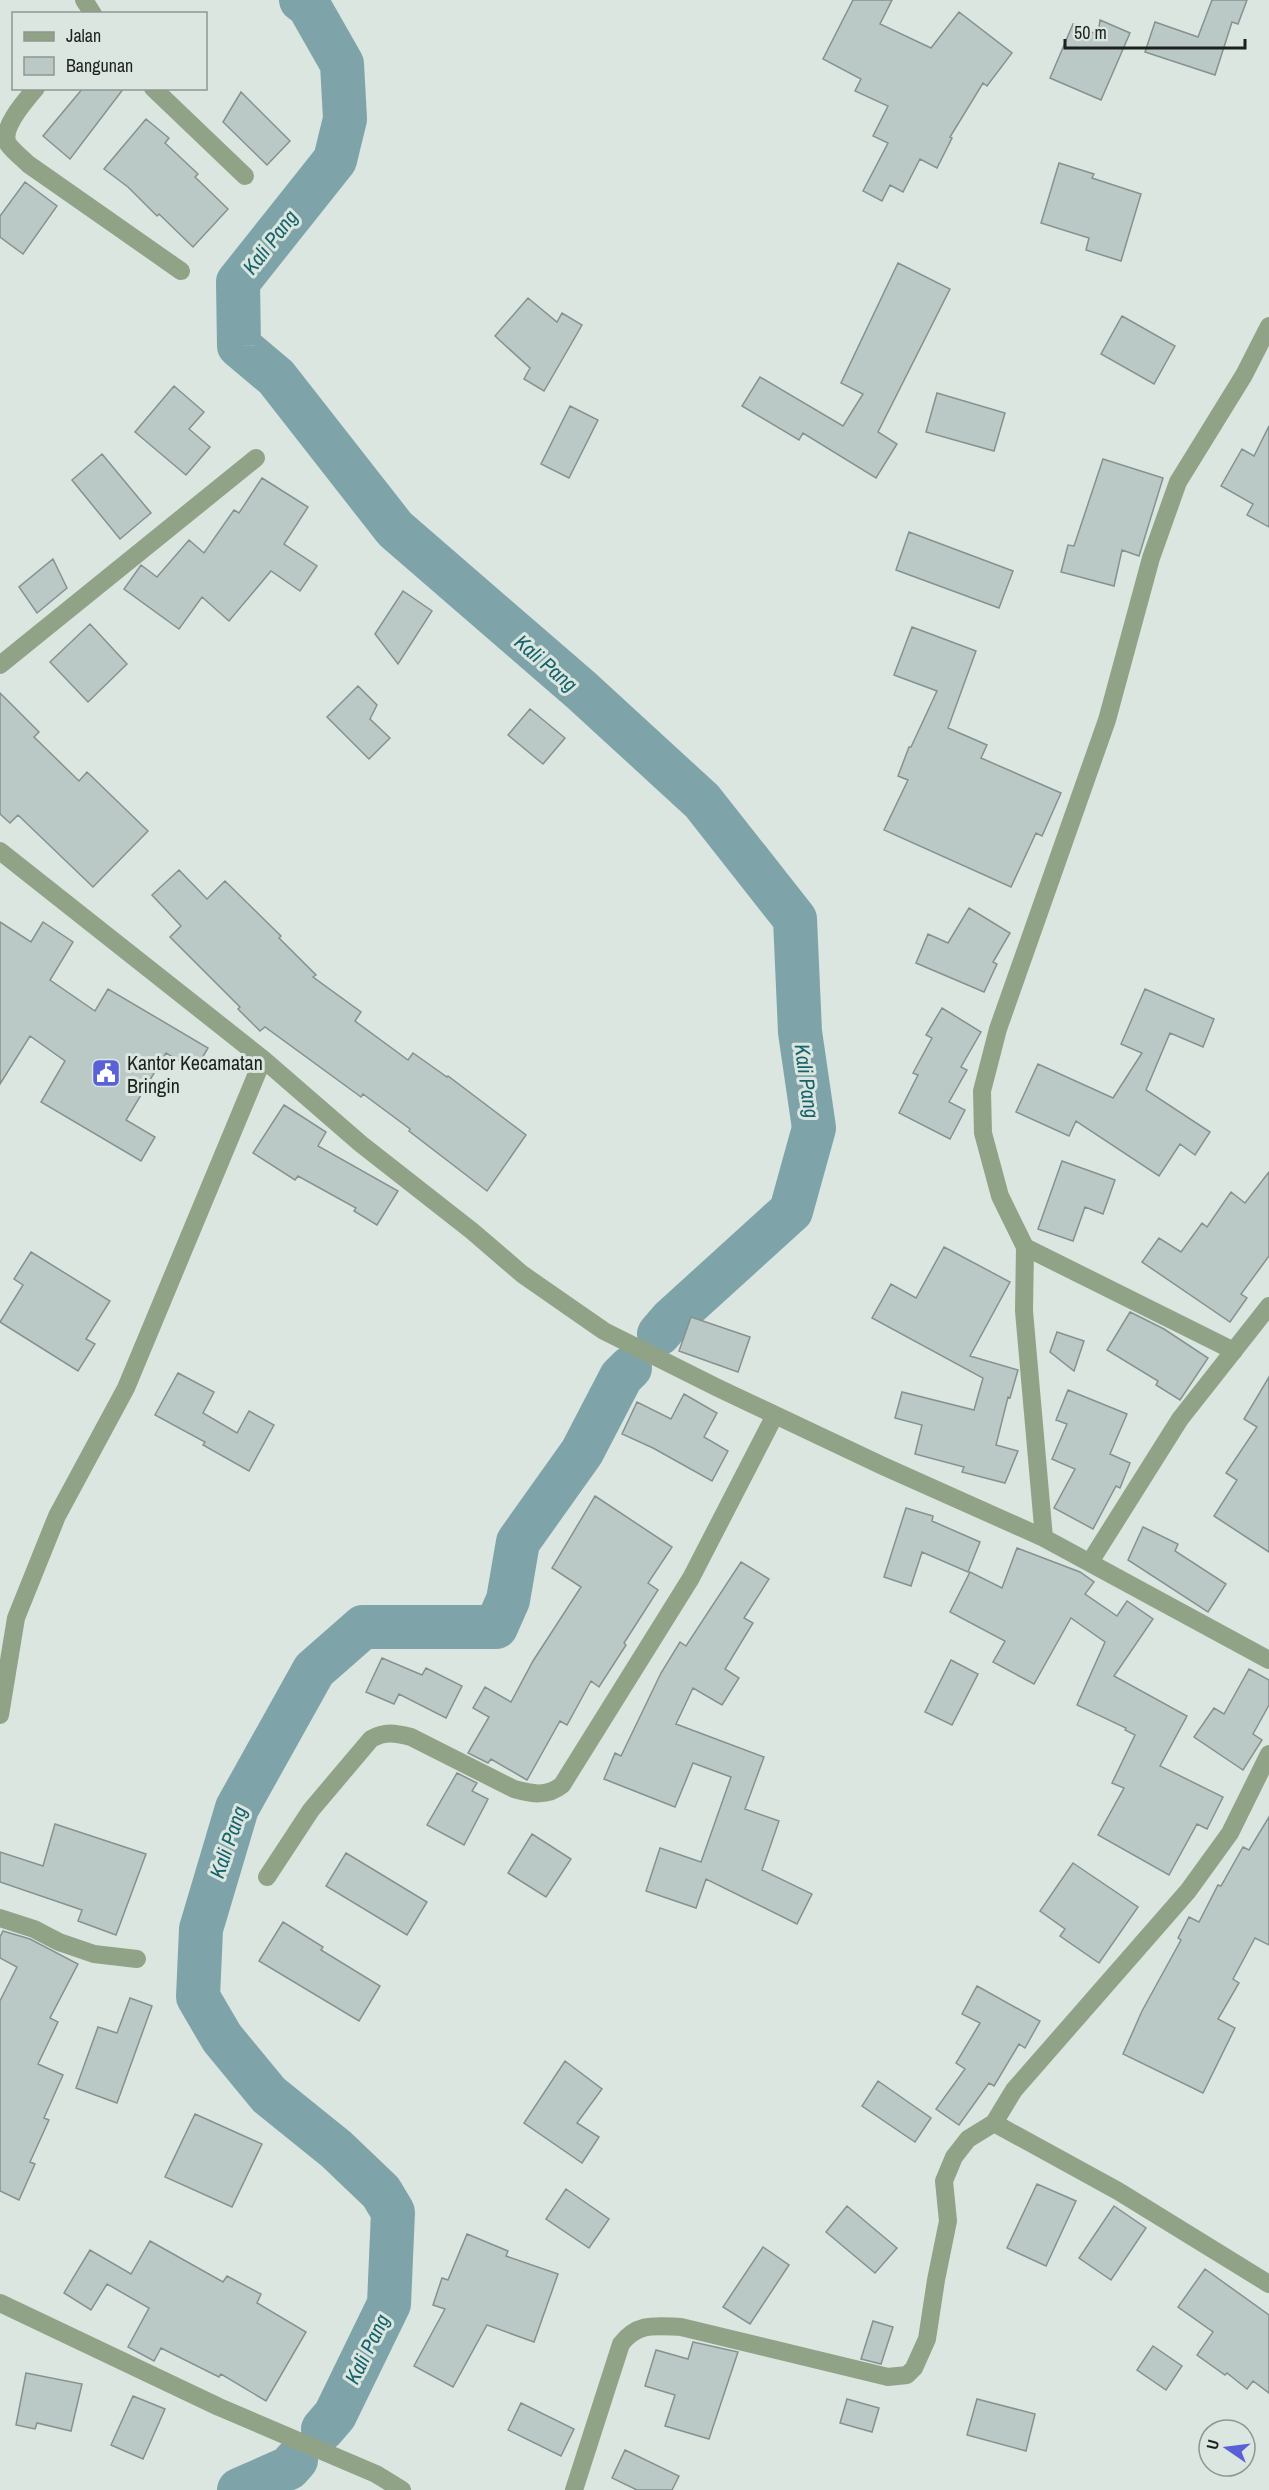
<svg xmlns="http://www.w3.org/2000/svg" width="1269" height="2490" viewBox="0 0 1269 2490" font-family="'Archivo Narrow',sans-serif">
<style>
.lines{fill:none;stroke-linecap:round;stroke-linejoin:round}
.river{stroke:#7ea4a9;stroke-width:44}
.building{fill:#bac8c6;stroke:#859290;stroke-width:1.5}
.minor{stroke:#90a387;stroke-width:18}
.labels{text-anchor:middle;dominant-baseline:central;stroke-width:6;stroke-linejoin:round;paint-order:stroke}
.poi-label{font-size:20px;fill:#1d211e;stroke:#dae6df;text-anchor:start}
.water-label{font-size:21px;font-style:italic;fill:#16636c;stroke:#dae6df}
</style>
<rect width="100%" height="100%" fill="#dae6df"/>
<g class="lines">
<!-- river -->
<path class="river" d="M 301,0 L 309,6 L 342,64 L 345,119 L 335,160 L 238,282 L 239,346 L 276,377 L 395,529 L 581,690 L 702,801 L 795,919 L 800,1032 L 814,1128 L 791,1211 L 671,1320 L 659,1334
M 323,2429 L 335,2415 L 389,2304 L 393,2212 L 381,2192 L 336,2149 L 269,2095 L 222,2038 L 198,1997 L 201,1929 L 237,1808 L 314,1670 L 363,1627 L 496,1627 L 508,1600 L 518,1542 L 582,1452 L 621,1377 L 630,1368
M 239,2490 L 289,2468 L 296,2460"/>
</g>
<!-- building -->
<path class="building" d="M 853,0 L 892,0 L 880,24 L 931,48 L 959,12 L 1012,53 L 987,86 L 983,83 L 950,137 L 952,138 L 937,168 L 920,159 L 903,192 L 890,185 L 882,201 L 863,191 L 888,143 L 873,136 L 888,106 L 855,91 L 861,79 L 823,59 Z
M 1212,0 L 1247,0 L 1238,24 L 1232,22 L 1215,75 L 1145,52 L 1155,22 L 1198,37 Z
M 1100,20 L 1130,33 L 1101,100 L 1050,78 L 1073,24 L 1098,35 Z
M 83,88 L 124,88 L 70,159 L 43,136 Z
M 241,92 L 290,141 L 267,165 L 223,122 Z
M 146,119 L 169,138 L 165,143 L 198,174 L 195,177 L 228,209 L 193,247 L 159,214 L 157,216 L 128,187 L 104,169 Z
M 1059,163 L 1094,174 L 1092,178 L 1141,194 L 1121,261 L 1086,250 L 1089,238 L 1041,223 Z
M 25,182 L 57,206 L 23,254 L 0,237 L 0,216 Z
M 898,263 L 950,289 L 878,432 L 897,444 L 876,478 L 803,433 L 799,440 L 742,406 L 760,377 L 843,426 L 863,394 L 841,383 Z
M 528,298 L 557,322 L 562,313 L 582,325 L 544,391 L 524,379 L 530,368 L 495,336 Z
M 1122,316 L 1175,346 L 1154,384 L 1101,354 Z
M 174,386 L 204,412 L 189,429 L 210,447 L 186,475 L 135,432 Z
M 937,393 L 1005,413 L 994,451 L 926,432 Z
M 570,406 L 598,420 L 569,478 L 541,464 Z
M 1269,426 L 1269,527 L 1247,515 L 1253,504 L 1221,486 L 1242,449 L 1254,456 Z
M 102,454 L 151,513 L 120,539 L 72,480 Z
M 1103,459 L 1163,478 L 1139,556 L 1122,550 L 1114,586 L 1061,572 L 1068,545 L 1074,546 Z
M 262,478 L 308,507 L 284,544 L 317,566 L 300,591 L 271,571 L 229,621 L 202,597 L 179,629 L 124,589 L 141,565 L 157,577 L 189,540 L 204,553 L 234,510 L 239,513 Z
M 909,532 L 1013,571 L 999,608 L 896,570 Z
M 53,559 L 67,588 L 37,613 L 19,587 Z
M 403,591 L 432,611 L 398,664 L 375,634 Z
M 90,624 L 127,664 L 88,702 L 50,662 Z
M 912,627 L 976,651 L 948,728 L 987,745 L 981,758 L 1061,793 L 1042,836 L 1036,833 L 1011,887 L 884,830 L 908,780 L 898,776 L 909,747 L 911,747 L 937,691 L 894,675 Z
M 358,686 L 377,705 L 370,719 L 390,738 L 369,759 L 327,717 Z
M 0,693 L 39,732 L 34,737 L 79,781 L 87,772 L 148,831 L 93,887 L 18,815 L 10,823 L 0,814 Z
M 530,709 L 565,738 L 543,764 L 508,735 Z
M 179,870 L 207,899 L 225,881 L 281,936 L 279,938 L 316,975 L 313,977 L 361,1012 L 355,1021 L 408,1060 L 413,1053 L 447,1077 L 448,1076 L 526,1135 L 487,1191 L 409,1131 L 410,1129 L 363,1094 L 361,1097 L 265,1027 L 260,1031 L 238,1009 L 240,1007 L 170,937 L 181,926 L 152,895 Z
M 969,908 L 1010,933 L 993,962 L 997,964 L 984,992 L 916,963 L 928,934 L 948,943 Z
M 0,922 L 31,942 L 43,922 L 73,942 L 50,980 L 95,1011 L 108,989 L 208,1048 L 195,1070 L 166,1053 L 126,1120 L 155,1137 L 141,1161 L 41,1102 L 65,1061 L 30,1036 L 0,1084 Z
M 1145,989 L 1214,1019 L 1203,1047 L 1170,1033 L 1146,1090 L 1210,1132 L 1195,1155 L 1180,1144 L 1159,1176 L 1076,1121 L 1069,1136 L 1016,1112 L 1038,1064 L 1113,1098 L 1142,1053 L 1121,1044 Z
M 942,1008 L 981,1032 L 961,1067 L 967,1070 L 949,1102 L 965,1110 L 950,1139 L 899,1113 L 918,1075 L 913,1073 L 932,1038 L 926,1035 Z
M 284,1105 L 326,1132 L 318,1146 L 398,1191 L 377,1225 L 354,1211 L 356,1208 L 298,1176 L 295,1180 L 253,1153 Z
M 1062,1161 L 1115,1180 L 1103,1214 L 1085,1207 L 1073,1241 L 1038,1229 Z
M 1269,1172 L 1269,1256 L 1241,1294 L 1247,1298 L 1230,1322 L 1142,1262 L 1159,1238 L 1181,1252 L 1202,1223 L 1207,1227 L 1231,1192 L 1245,1203 Z
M 944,1247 L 1010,1282 L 970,1356 L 1018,1370 L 1010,1398 L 1008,1397 L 996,1445 L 1018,1451 L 1005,1483 L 962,1472 L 964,1467 L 915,1454 L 922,1425 L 895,1418 L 902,1392 L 974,1410 L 983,1378 L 872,1318 L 891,1284 L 916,1298 Z
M 31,1252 L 110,1301 L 86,1339 L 95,1344 L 78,1371 L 0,1322 L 23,1285 L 14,1279 Z
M 1130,1312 L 1164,1329 L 1208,1358 L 1180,1400 L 1156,1385 L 1158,1381 L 1107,1350 Z
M 691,1317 L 750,1337 L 738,1372 L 679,1351 Z
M 1057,1332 L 1084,1341 L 1074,1371 L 1050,1352 Z
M 178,1373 L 214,1392 L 203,1413 L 237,1433 L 249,1411 L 274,1425 L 249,1471 L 203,1445 L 205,1442 L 155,1415 Z
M 1269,1377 L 1269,1552 L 1214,1516 L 1237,1480 L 1226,1473 L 1257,1427 L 1244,1419 Z
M 1068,1390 L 1127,1414 L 1110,1454 L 1130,1463 L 1120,1488 L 1116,1486 L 1093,1529 L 1054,1508 L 1075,1469 L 1052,1459 L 1067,1424 L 1056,1420 Z
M 684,1394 L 717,1413 L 704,1437 L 728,1451 L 712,1481 L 653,1448 L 622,1434 L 637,1402 L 671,1419 Z
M 595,1496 L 672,1547 L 648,1583 L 658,1590 L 624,1643 L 626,1645 L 599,1687 L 591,1681 L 567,1725 L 560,1721 L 527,1780 L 491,1759 L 488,1763 L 468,1753 L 489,1717 L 473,1708 L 485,1687 L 511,1702 L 533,1661 L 581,1587 L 552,1568 Z
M 906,1508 L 933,1516 L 932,1521 L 980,1542 L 968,1572 L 922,1552 L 911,1586 L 884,1577 Z
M 1143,1527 L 1178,1544 L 1175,1551 L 1226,1584 L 1208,1612 L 1128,1560 Z
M 1017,1548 L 1080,1572 L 1094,1582 L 1085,1594 L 1117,1616 L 1127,1601 L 1153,1619 L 1114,1676 L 1187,1716 L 1160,1766 L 1223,1797 L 1207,1829 L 1197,1824 L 1169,1875 L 1098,1835 L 1124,1788 L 1112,1783 L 1135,1735 L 1125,1730 L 1126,1728 L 1077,1705 L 1105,1642 L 1071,1618 L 1034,1684 L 993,1662 L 1005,1641 L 950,1612 L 970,1572 L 1002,1588 Z
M 741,1562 L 769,1579 L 744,1618 L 753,1623 L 725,1669 L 739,1678 L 722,1705 L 693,1688 L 676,1724 L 764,1757 L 745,1809 L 779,1821 L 762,1870 L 812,1894 L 797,1924 L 706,1879 L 696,1908 L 646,1891 L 660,1848 L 701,1862 L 731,1777 L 693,1763 L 675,1807 L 604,1779 L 615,1753 L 621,1756 L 661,1673 L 680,1642 L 686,1646 Z
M 382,1658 L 422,1675 L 426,1668 L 462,1686 L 446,1718 L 399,1694 L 394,1704 L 366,1692 Z
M 951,1660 L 978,1674 L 952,1725 L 925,1712 Z
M 1249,1669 L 1269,1680 L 1269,1705 L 1253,1734 L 1262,1740 L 1243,1770 L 1194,1737 L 1214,1708 L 1224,1714 Z
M 457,1773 L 477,1783 L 472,1791 L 488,1799 L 464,1845 L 427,1825 Z
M 1269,1817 L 1269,1945 L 1255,1938 L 1233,1979 L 1239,1983 L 1218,2019 L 1235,2028 L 1203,2093 L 1123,2054 L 1142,2011 L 1181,1940 L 1178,1938 L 1189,1917 L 1199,1922 L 1218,1885 L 1221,1886 L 1243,1847 L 1249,1850 Z
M 55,1824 L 146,1854 L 116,1935 L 78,1921 L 82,1910 L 0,1882 L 0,1852 L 43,1866 Z
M 532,1834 L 571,1859 L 546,1897 L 508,1873 Z
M 346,1853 L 427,1902 L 407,1935 L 326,1886 Z
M 1073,1863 L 1138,1907 L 1099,1963 L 1060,1936 L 1065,1929 L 1040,1911 Z
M 283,1922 L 323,1947 L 321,1950 L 380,1986 L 359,2021 L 259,1961 Z
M 3,1931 L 30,1939 L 78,1964 L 50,2018 L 58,2022 L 38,2064 L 63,2075 L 44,2118 L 49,2120 L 30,2162 L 35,2164 L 19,2200 L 0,2191 L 0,2001 L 17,1967 L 0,1958 L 0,1937 Z
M 977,1986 L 1040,2021 L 1025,2048 L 1019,2044 L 994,2086 L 989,2083 L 959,2125 L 936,2109 L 965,2069 L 956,2063 L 980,2023 L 962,2014 Z
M 130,1998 L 152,2006 L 117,2103 L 76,2088 L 98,2027 L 117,2033 Z
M 565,2061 L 602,2089 L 577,2123 L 599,2137 L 582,2163 L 524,2123 Z
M 878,2081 L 931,2118 L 915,2142 L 862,2106 Z
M 195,2114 L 262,2144 L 232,2207 L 165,2177 Z
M 1037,2184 L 1076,2201 L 1046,2266 L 1007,2248 Z
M 566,2189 L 609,2219 L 589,2248 L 546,2219 Z
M 847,2206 L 897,2248 L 875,2273 L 826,2232 Z
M 1114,2206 L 1146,2228 L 1111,2280 L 1079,2258 Z
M 467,2234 L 508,2251 L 506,2256 L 558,2274 L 534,2342 L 487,2325 L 453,2387 L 414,2366 L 445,2309 L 433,2305 L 442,2278 L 448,2280 Z
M 150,2241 L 223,2282 L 227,2276 L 261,2294 L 257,2303 L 306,2332 L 266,2401 L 221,2374 L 219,2377 L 161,2348 L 154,2361 L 128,2347 L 149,2308 L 107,2284 L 91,2310 L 64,2293 L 90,2250 L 131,2274 Z
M 763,2247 L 789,2265 L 750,2324 L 723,2307 Z
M 1205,2269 L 1269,2315 L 1269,2393 L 1253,2381 L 1247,2389 L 1227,2373 L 1225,2375 L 1197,2355 L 1213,2332 L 1178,2307 Z
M 873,2321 L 893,2327 L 881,2364 L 861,2359 Z
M 693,2342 L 738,2352 L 709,2439 L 665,2426 L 675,2395 L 645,2386 L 656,2350 L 688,2359 Z
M 1153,2346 L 1182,2366 L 1166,2390 L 1137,2370 Z
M 26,2373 L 82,2384 L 71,2431 L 37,2423 L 35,2429 L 16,2425 Z
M 133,2396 L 165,2409 L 143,2459 L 111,2445 Z
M 847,2399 L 879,2408 L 872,2432 L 840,2423 Z
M 977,2399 L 1035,2414 L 1026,2451 L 967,2435 Z
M 521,2403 L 574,2429 L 561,2456 L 508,2430 Z
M 625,2450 L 679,2476 L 672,2490 L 637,2490 L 612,2478 Z"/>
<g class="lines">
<!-- minor -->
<path class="minor" d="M 84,0 L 93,14
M 36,88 C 26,100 0,128 8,144 C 13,151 22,158 28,164 L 181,271
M 153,88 L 245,176
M 0,665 L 256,458
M 0,851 L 263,1059 L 126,1388 L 57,1516 L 16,1618 L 0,1715
M 263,1059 L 361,1144 L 472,1231 L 522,1274 L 604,1331 L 718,1388 L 883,1466 L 1044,1538 L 1269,1660
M 1025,1247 L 1234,1351
M 1044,1538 L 1024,1311 L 1025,1247 L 1000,1196 L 983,1133 L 982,1091 L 998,1029 L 1107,720 L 1151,558 L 1178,482 L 1244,375 L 1269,326
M 1090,1562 L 1180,1419 L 1269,1306
M 267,1877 L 311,1810 L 371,1739 C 385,1731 395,1733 411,1737 L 514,1789 C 532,1794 547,1797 562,1785 L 691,1578 L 775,1415
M 0,1918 L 34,1929 L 59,1942 L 94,1954 L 137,1959
M 994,2123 L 1118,2191 L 1269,2284
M 0,2303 L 219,2407 L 376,2474 L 402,2490
M 574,2490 L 621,2344 C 638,2322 656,2326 681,2327 L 888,2377 L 907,2375 L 914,2368 L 927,2339 L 936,2280 L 948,2221 L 944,2181 L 954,2157 L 968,2139 L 994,2123 L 1014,2090 L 1188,1891 L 1230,1833 L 1269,1754"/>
</g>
<!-- icons -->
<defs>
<g id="civic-square" transform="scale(1.5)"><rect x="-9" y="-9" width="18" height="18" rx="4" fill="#5a61d8" stroke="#dae6df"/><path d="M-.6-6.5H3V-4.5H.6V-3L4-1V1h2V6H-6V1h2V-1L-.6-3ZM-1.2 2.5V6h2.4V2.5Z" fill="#fff"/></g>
</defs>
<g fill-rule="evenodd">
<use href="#civic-square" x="106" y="1073"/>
</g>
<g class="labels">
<!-- poi labels -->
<g class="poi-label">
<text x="127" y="1062">Kantor Kecamatan<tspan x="127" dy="23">Bringin</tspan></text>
</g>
<!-- water labels -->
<g class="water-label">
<text transform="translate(270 242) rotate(-52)">Kali Pang</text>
<text transform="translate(546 663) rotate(41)">Kali Pang</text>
<text transform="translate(807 1081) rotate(82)">Kali Pang</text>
<text transform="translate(228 1842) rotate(-71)">Kali Pang</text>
<text transform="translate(367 2349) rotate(-64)">Kali Pang</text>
</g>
</g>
<!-- legend -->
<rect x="12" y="12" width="195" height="78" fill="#dae6df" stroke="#8e9792" stroke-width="1.5"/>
<rect x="24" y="32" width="30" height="9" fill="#90a387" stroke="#8e9792" stroke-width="1.5"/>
<text x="66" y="42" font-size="18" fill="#1d211e">Jalan</text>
<rect x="24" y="57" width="30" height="18" fill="#bac8c6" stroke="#8e9792" stroke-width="1.5"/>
<text x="66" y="72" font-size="18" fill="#1d211e">Bangunan</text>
<!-- north arrow -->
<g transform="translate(1227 2448) rotate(284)"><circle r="28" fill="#dae6df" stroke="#8e9792" stroke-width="1.5"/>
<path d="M0-4.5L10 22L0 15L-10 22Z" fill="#5a61d8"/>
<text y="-9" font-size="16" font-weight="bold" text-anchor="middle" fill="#1d211e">U</text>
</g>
<!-- scale -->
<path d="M1065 39v9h180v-9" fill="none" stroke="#1d211e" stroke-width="3"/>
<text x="1074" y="39" font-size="18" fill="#1d211e" stroke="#dae6df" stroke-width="4.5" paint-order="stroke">50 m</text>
</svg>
